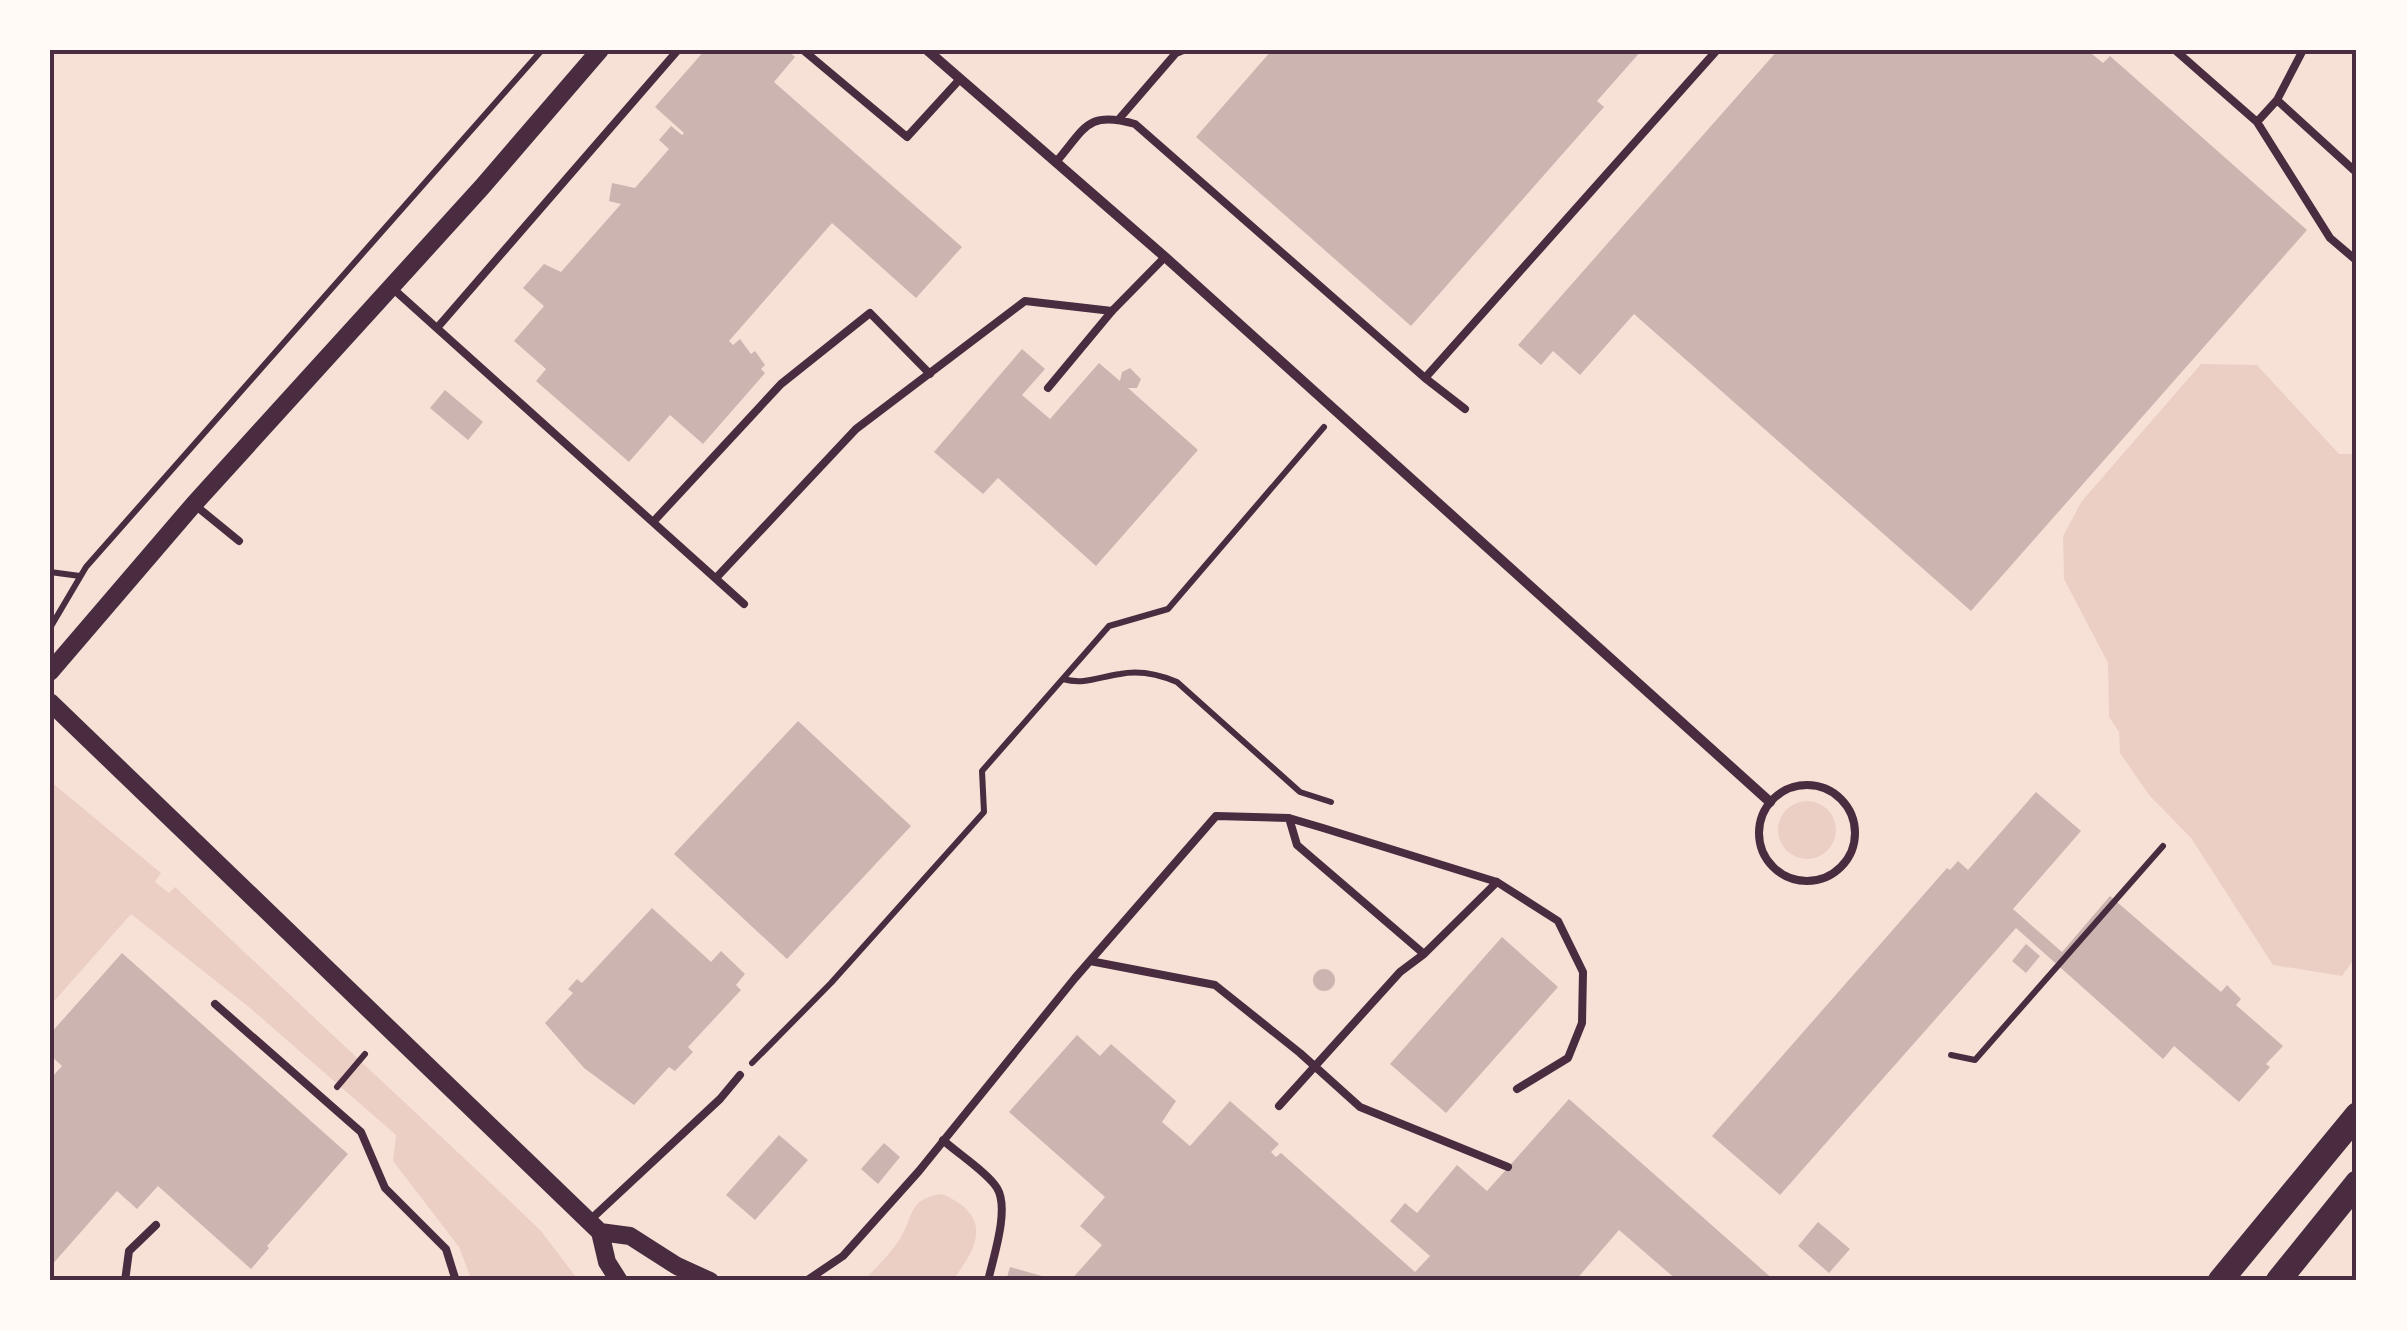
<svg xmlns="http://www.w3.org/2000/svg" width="2407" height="1331" viewBox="0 0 2407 1331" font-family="'IBM Plex Sans',sans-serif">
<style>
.green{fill:#ebcfc5}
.building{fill:#ccb4b1}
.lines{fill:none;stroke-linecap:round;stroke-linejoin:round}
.path{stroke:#4a2c40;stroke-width:6}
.service{stroke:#4a2c40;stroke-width:8}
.minor{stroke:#4a2c40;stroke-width:10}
.tertiary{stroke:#4a2c40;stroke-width:18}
.trunk{stroke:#4a2c40;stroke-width:25}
.neatline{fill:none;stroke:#4a2c40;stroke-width:4}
</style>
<rect width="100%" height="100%" fill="#f7e1d7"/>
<!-- green -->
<path class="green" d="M 2201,364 L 2257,365 L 2339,454 L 2357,454 L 2357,955 L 2342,976 L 2273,965 L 2191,838 L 2149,795 L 2120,753 L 2119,732 L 2109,717 L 2108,663 L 2064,579 L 2063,536 L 2082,501 Z
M 50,781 L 161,873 L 155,882 L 169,893 L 175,887 L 513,1204 L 541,1231 L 579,1281 L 472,1281 L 459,1247 L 393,1161 L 396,1135 L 250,1008 L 131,914 L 50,1006 Z
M1778 830a29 29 0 1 1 58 0a29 29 0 1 1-58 0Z
M 942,1194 C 993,1216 979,1246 952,1281 L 863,1281 C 876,1268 891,1253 901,1237 C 915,1213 908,1199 942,1194 Z"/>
<!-- building -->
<path class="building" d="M 705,50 L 787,50 L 795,57 L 774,82 L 962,247 L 916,298 L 832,223 L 729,341 L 733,345 L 740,339 L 751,354 L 755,351 L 765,365 L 761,369 L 765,373 L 703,444 L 670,415 L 629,462 L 536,381 L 546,369 L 514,341 L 544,306 L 523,288 L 544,264 L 561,272 L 621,204 L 609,201 L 612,183 L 635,188 L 669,149 L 659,140 L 671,126 L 682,135 L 684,133 L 655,107 Z
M 1272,50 L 1642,50 L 1597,101 L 1604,107 L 1411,326 L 1196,137 Z
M 1778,50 L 2087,50 L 2103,63 L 2110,56 L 2307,230 L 1971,611 L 1634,314 L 1580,375 L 1553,351 L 1541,365 L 1518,345 Z
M 1022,349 L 1045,369 L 1022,395 L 1050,419 L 1099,363 L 1120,381 L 1122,372 L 1130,368 L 1141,379 L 1137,388 L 1128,388 L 1198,450 L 1096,566 L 998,478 L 983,494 L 934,452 Z
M 445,390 L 483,422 L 468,440 L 430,408 Z
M 798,721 L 911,826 L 787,959 L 674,854 Z
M 2036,792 L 2081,831 L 2013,909 L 2062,952 L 2110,896 L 2221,992 L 2227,985 L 2241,999 L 2236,1005 L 2283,1046 L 2266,1064 L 2270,1067 L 2239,1102 L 2174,1046 L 2163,1059 L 2016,928 L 1780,1195 L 1712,1136 L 1947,868 L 1950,870 L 1958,861 L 1968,870 Z
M 652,908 L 711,962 L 721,951 L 745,974 L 736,985 L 741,990 L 688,1047 L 693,1052 L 675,1071 L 669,1067 L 634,1105 L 584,1068 L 545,1023 L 573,993 L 568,989 L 577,979 L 582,983 Z
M 1502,937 L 1558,987 L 1446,1113 L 1390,1064 Z
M 2026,944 L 2040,956 L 2026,973 L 2012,961 Z
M 122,953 L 348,1154 L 267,1246 L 269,1248 L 251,1269 L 158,1186 L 137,1209 L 117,1191 L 50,1267 L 50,1079 L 62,1066 L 50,1055 L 50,1034 Z
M1313 980a11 11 0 1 1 22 0a11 11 0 1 1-22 0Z
M 1077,1035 L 1100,1056 L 1111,1044 L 1176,1101 L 1162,1122 L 1190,1146 L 1230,1101 L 1279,1144 L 1271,1152 L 1276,1157 L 1281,1153 L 1415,1272 L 1430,1256 L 1390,1221 L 1405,1203 L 1417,1213 L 1457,1165 L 1487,1191 L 1569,1099 L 1775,1281 L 1678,1281 L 1619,1230 L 1575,1281 L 1070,1281 L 1102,1245 L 1080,1226 L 1105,1197 L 1009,1112 Z
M 779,1135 L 808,1160 L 755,1220 L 726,1195 Z
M 884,1143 L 900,1157 L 878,1184 L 861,1169 Z
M 1818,1222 L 1850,1249 L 1829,1273 L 1798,1246 Z
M 1010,1267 L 1056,1280 L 1056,1281 L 1006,1281 Z"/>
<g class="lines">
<!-- path -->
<path class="path" d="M 50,572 L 80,576
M 50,628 L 86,567 L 542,50
M 1063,679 C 1084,685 1099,677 1120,674 C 1140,670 1158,674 1177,682 L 1300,792 L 1331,802
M 1951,1055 L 1975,1060 L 2163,846
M 752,1063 L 831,983 L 984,812 L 982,771 L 1109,626 L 1168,609 L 1324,427
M 337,1087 L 365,1054"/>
<!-- service -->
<path class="service" d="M 803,50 L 907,137 L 960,79
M 2175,50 L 2257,122 L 2277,100
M 2303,50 L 2277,100 L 2357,173
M 1119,119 L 1176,53 L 1183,50
M 2257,122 L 2330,238 L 2357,261
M 1056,162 C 1085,129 1086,110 1135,124 L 1425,378 L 1465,409
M 390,286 L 744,604
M 437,328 L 678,50
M 1425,378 L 1717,50
M 1048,388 L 1112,311 L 1165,257
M 196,506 L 239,541
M 653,522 L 781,384 L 870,313 L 930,374
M 716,578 L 856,429 L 1025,301 L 1112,311
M1759 833a48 48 0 1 1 96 0a48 48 0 1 1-96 0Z
M 1289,818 L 1297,845 L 1424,954
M 1090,961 L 1215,985 L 1300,1053 L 1360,1107 L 1508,1167
M 215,1004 L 361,1132 L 385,1188 L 446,1249 L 456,1281
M 1279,1106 L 1400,972 L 1424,954 L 1497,882
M 943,1140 C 957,1153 988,1173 997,1188 C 1010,1209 993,1258 988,1281
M 589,1221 L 720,1099 L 740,1075
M 125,1281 L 129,1251 L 156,1225
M 806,1281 L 843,1256 L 919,1171 L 1075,978 L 1216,816 L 1289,818 L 1323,828 L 1497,882 L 1558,921 L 1583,972 L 1582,1023 L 1568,1058 L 1517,1089"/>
<!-- minor -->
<path class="minor" d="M 927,50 L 1165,257 L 1770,802"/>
<!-- tertiary -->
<path class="tertiary" d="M 50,672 L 194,504 L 482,187 L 600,50
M 50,702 L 600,1232 L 607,1262 L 619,1281
M 600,1232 L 630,1236 L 677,1266 L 710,1281"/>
<!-- trunk -->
<path class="trunk" d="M 2220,1281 L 2357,1115
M 2278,1281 L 2357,1183"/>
</g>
<!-- border -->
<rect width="2407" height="1331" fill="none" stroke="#fffaf5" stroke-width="105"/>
<rect x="52" y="52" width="2302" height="1226" class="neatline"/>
</svg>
